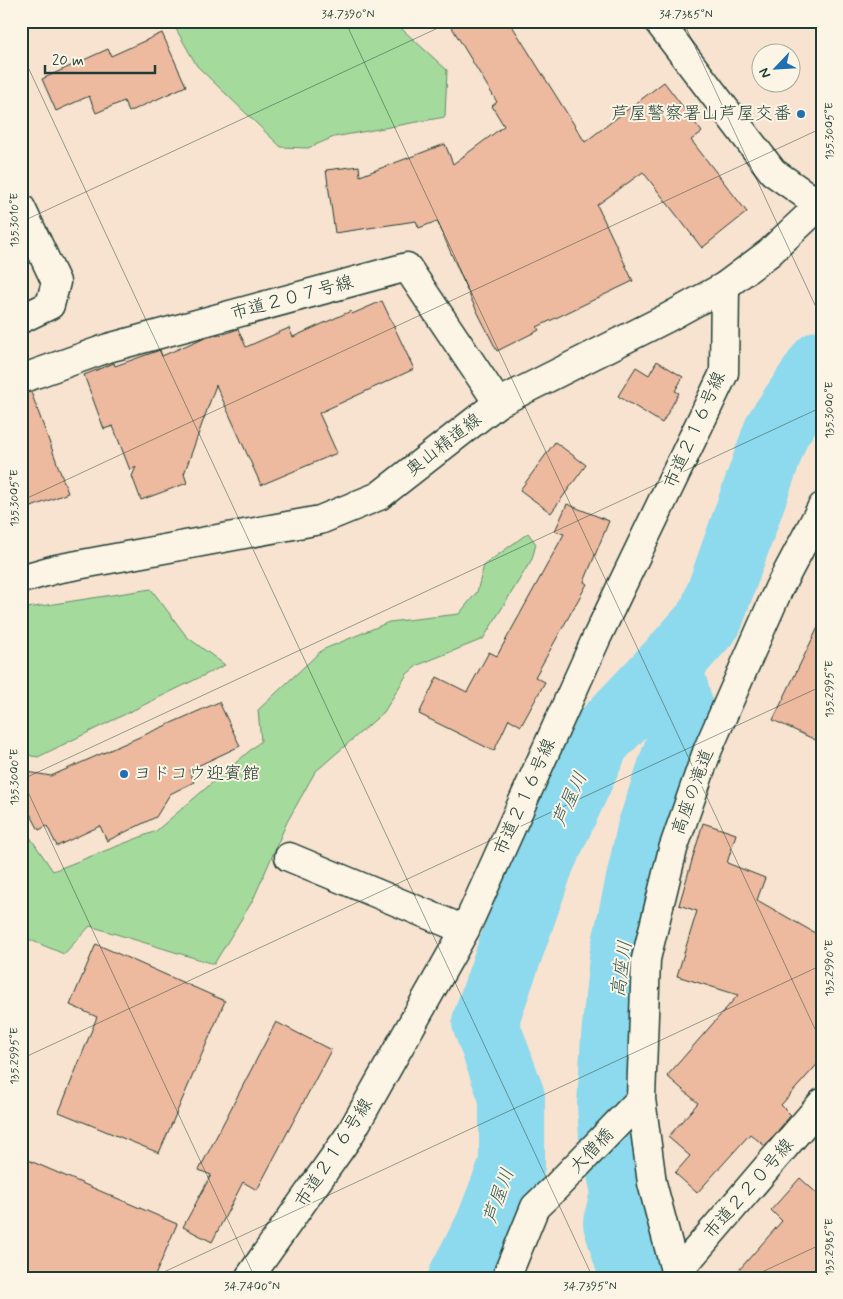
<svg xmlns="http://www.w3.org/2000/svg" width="843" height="1299" viewBox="0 0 843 1299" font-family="Mynerve,'Klee One',sans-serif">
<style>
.green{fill:#a5da9d;stroke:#628c68}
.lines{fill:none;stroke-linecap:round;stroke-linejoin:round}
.river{stroke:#8dd9ed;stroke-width:66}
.building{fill:#edba9f;stroke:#1f3d34}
.minor-casing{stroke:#1f3d34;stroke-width:31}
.secondary-casing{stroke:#1f3d34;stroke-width:31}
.minor{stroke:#fcf5e5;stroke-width:28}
.secondary{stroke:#fcf5e5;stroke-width:28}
.ticks{fill:none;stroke:#1f3d34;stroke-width:1;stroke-opacity:0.45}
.poi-dot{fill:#1f6fb2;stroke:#fcf5e5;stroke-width:2}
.labels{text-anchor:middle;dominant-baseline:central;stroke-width:4;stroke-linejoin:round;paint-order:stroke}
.poi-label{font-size:18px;fill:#1f3d34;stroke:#fcf5e5;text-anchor:end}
.street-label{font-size:18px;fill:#1f3d34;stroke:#fcf5e5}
.water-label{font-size:19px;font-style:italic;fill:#355c59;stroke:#fcf5e5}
.neatline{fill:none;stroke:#1f3d34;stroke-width:2}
.ticks-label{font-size:12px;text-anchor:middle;fill:#1f3d34}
</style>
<rect width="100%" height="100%" fill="#f8e3d0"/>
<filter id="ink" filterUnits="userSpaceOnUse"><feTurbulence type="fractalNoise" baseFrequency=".02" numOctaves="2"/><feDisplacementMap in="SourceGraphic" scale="10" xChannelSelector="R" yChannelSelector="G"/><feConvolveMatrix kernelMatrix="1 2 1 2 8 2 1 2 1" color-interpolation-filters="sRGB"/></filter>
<g filter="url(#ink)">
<!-- green -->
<path class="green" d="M 183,21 L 393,21 L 447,70 L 445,117 L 334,137 L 308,148 L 281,147 L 197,66 L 176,29 Z
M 528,533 L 536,544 L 532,559 L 483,639 L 418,665 L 407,674 L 384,712 L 315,772 L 287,822 L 253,900 L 214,964 L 90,926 L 64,954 L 21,936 L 21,824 L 53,871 L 156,831 L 261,741 L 258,710 L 322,650 L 389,622 L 459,614 L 477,592 L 484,565 Z
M 151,589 L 187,637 L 225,665 L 38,757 L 21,754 L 21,609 Z"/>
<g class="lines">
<!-- river -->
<path class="river" d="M 461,1278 L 488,1227 L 512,1165 L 512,1097 L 485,1022 L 542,860 L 598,740 L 669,665 L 710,619 L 777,430 L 822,363
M 633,1278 L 616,1223 L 624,1191 L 612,1137 L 610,1104 L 614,1037 L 622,958 L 650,829 L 678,746 L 684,721 L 669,665"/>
</g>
<!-- building -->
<path class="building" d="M 448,21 L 509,21 L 585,142 L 664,82 L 702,132 L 691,140 L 747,212 L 702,248 L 643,172 L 597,205 L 633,281 L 537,327 L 539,330 L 497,351 L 472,301 L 437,221 L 419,228 L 416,221 L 335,233 L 326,170 L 359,166 L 360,176 L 445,144 L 453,164 L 504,126 L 492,106 L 497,102 Z
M 162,33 L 186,86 L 129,112 L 124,101 L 96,113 L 89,96 L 56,111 L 42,79 L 108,49 L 111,56 Z
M 382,301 L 414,369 L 319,413 L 337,453 L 261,485 L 216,385 L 184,474 L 187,483 L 141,500 L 132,476 L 136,467 L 130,470 L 113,426 L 104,429 L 84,375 L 114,363 L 115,366 L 160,350 L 162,356 L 201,339 L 220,334 L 221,335 L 238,329 L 246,347 L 289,328 L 293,337 L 351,311 L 352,314 Z
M 657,361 L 683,377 L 675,391 L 679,393 L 662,423 L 618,396 L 636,367 L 649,375 Z
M 31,392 L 68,493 L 21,511 L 21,394 Z
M 555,442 L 586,465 L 551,513 L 520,490 Z
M 567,504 L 609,521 L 584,582 L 587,584 L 535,677 L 545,682 L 521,726 L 509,719 L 494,751 L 419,714 L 437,677 L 467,692 L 489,652 L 497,656 L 564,534 L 555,531 Z
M 822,619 L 822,743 L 773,720 Z
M 219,702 L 240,746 L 189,770 L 194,782 L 170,794 L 156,817 L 107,841 L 100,826 L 57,846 L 47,826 L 39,830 L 31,815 L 21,813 L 21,771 L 51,776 Z
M 703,823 L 736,834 L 727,863 L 765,878 L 757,900 L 822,937 L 822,1059 L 781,1105 L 791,1115 L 765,1146 L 750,1134 L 697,1193 L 675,1173 L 690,1156 L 668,1137 L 698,1103 L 667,1076 L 738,995 L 677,976 L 697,911 L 679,905 Z
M 96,944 L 225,1001 L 159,1153 L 59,1112 L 97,1017 L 70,1005 Z
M 276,1022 L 331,1050 L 257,1190 L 243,1182 L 212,1242 L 183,1227 L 211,1175 L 199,1170 Z
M 21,1157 L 177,1224 L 154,1278 L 21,1278 Z
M 800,1178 L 822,1198 L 822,1278 L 732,1278 L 782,1221 L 771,1210 Z"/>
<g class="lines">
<!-- minor casing -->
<g class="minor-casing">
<path id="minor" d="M 658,21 L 773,172 L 820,205
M 21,208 L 56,282 L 50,305 L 21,319
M 21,379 L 108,348 L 407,267 L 498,403
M 289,857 L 465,930
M 676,1274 L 822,1103
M 249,1278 L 349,1136 L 465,930 L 596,639 L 724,373 L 725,286
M 506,1278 L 535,1207 L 555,1188 L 641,1099
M 677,1278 L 652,1183 L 641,1099 L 646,959 L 673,849 L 708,749 L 779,588 L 822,507"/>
</g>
<!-- secondary casing -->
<g class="secondary-casing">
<path id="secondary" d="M 21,579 L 56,569 L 320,520 L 379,496 L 498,403 L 667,318 L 725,286 L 769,253 L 822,203"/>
</g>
<!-- minor -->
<use href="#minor" class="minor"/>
<!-- secondary -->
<use href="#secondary" class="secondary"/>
</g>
</g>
<!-- ticks -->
<path class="ticks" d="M 345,21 L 822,1044M 683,21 L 822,320M 21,52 L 593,1278M 21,222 L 453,21M 21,501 L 822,128M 21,777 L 255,1278M 21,780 L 822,407M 21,1059 L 822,686M 151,1278 L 822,965M 749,1278 L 822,1244"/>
<!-- markers -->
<g class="poi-dot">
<circle cx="801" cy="114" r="5"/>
<circle cx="124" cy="774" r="5"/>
</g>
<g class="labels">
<!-- poi labels -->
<g class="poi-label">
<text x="791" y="114">芦屋警察署山芦屋交番</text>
<text x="134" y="774" text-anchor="start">ヨドコウ迎賓館</text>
</g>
<!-- street labels -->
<g class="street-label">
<text transform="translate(292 298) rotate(-15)">市道２０７号線</text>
<text transform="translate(695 430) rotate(-66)">市道２１６号線</text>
<text transform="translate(444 445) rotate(-38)">奥山精道線</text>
<text transform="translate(693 792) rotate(-70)">高座の滝道</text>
<text transform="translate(525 797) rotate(-66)">市道２１６号線</text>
<text transform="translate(592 1151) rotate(-46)">大僧橋</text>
<text transform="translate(334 1153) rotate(-57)">市道２１６号線</text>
<text transform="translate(749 1189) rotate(-49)">市道２２０号線</text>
</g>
<!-- water labels -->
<g class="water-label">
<text transform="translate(570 799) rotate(-65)">芦屋川</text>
<text transform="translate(622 969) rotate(-82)">高座川</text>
<text transform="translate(499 1196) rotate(-70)">芦屋川</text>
</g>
</g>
<!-- margin -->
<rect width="843" height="1299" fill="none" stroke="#fcf5e5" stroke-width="55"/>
<!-- north arrow -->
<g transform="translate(776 68) rotate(245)"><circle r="24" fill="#fcf5e5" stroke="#a4ab9e"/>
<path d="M0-4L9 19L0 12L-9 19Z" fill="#1f6fb2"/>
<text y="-8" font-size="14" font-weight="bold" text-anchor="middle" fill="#1f3d34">N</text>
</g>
<!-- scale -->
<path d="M45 65v8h110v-8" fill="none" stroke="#1f3d34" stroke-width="2.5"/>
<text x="52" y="65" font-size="15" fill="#1f3d34" stroke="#fcf5e5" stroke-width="4" paint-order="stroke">20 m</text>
<rect x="28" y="28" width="788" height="1244" class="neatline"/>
<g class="ticks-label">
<text x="348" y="18">34.7390°N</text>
<text x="686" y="18">34.7385°N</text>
<text transform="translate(829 131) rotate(-90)" y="4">135.3005°E</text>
<text transform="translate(14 220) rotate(-90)" y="4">135.3010°E</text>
<text transform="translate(829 410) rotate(-90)" y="4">135.3000°E</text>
<text transform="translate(14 498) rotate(-90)" y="4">135.3005°E</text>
<text transform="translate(829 689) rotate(-90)" y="4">135.2995°E</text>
<text transform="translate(14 777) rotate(-90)" y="4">135.3000°E</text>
<text transform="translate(829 968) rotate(-90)" y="4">135.2990°E</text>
<text transform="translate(14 1056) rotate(-90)" y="4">135.2995°E</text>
<text transform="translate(829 1247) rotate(-90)" y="4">135.2985°E</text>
<text x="252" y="1290">34.7400°N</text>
<text x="590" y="1290">34.7395°N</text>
</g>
</svg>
